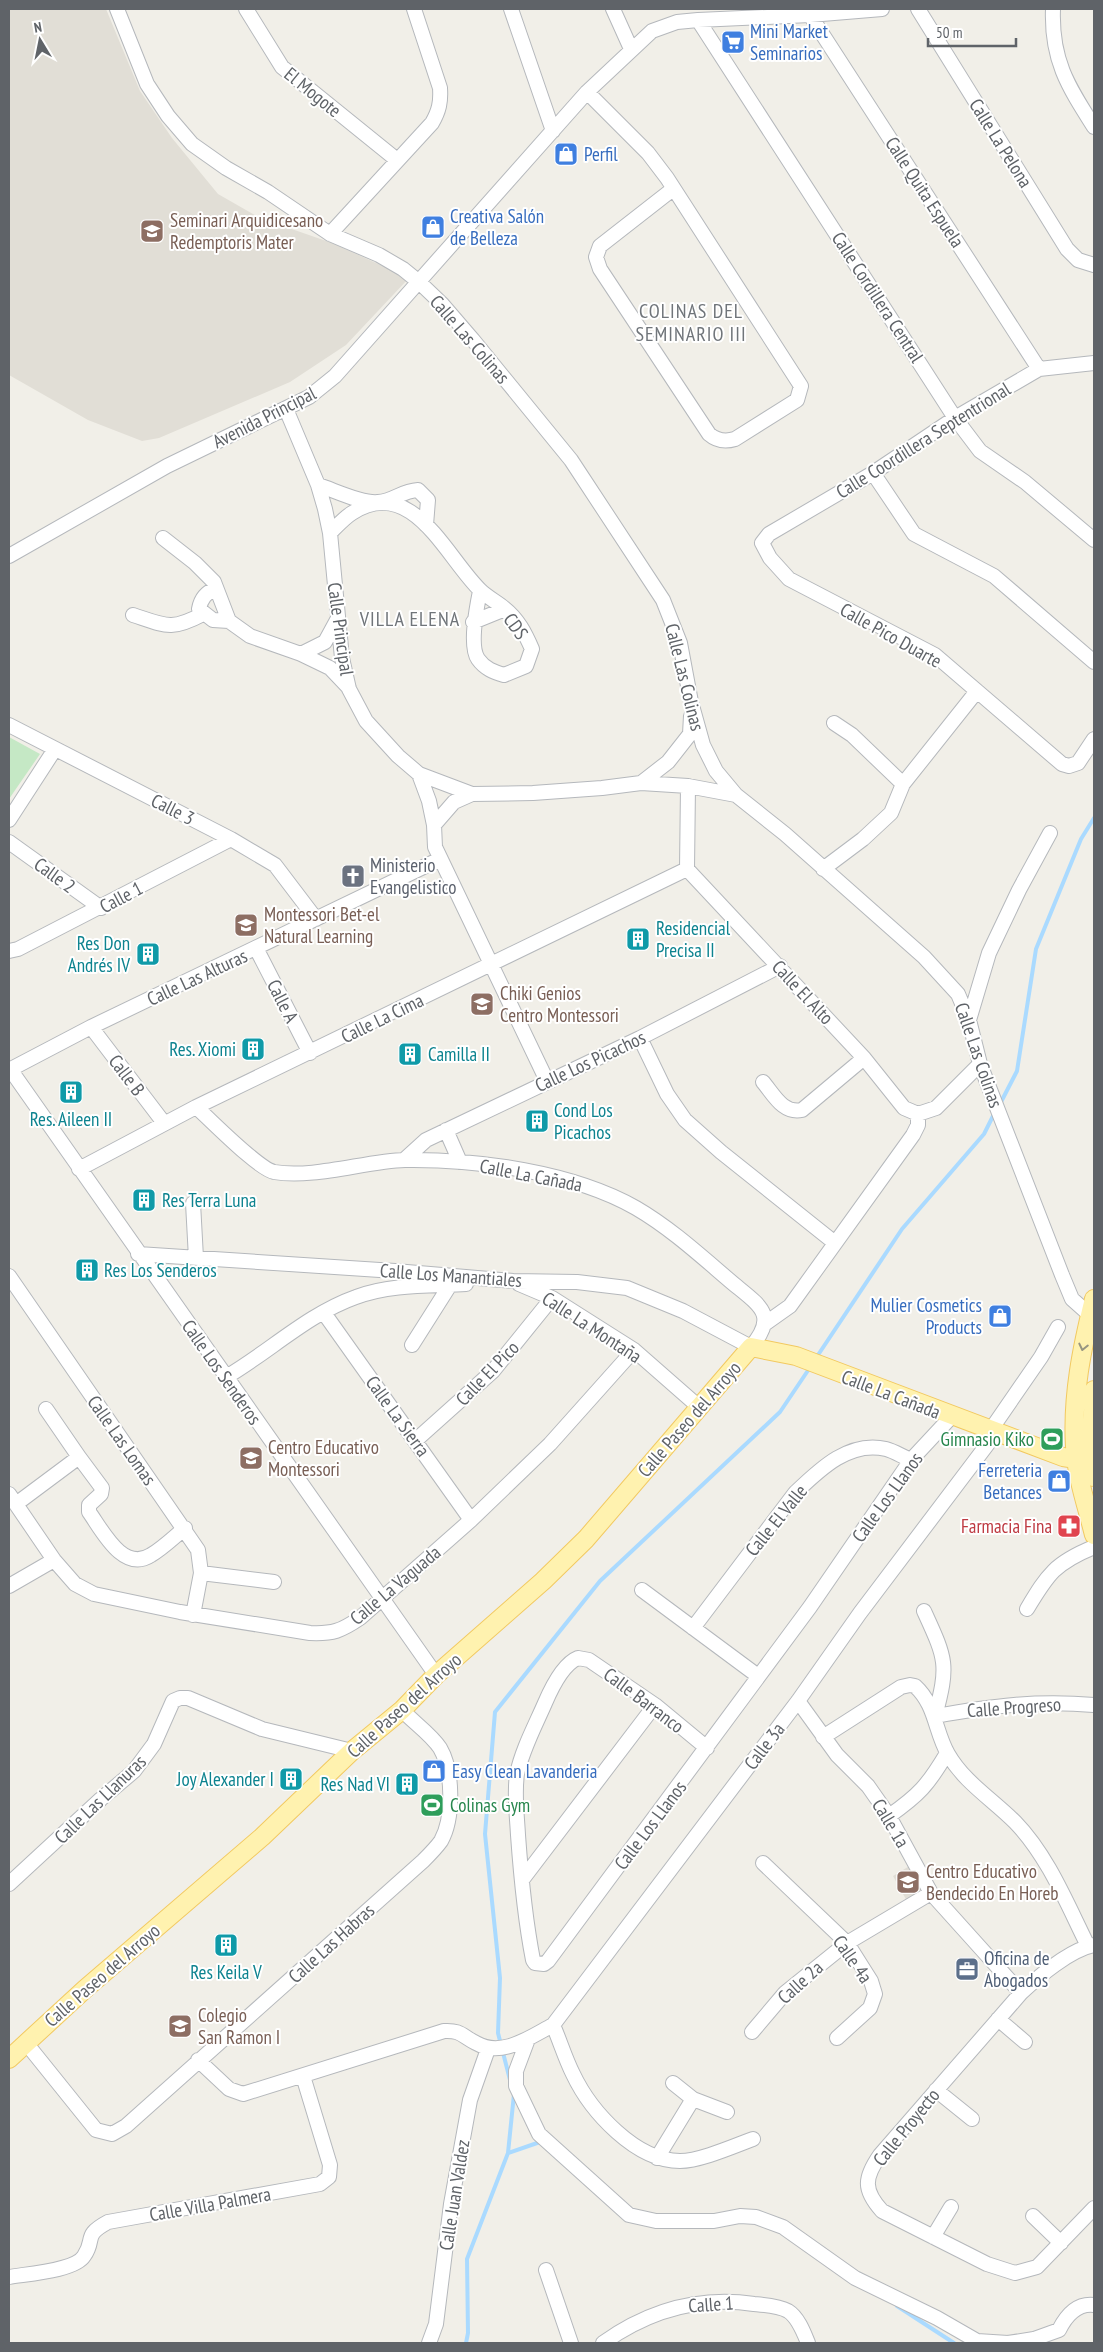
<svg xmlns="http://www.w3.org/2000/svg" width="1103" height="2352" viewBox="0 0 1103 2352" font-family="'PT Sans Narrow',sans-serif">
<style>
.education{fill:#e1ded6}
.green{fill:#c5e8c5}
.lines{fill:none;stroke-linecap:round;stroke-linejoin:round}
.stream{stroke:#aadaff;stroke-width:4}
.minor-casing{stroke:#b5b8bc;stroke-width:16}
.major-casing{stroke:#f2c960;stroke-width:20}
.minor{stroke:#fff;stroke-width:14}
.major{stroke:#fff2af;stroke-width:18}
.oneway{stroke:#979581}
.labels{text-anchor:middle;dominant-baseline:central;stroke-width:4;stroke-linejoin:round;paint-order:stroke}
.shop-label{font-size:19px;fill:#366cbe;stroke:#fff;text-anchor:start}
.street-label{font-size:19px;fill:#5f6368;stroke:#fff}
.education-label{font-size:19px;fill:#785e54;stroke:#fff;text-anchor:start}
.worship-label{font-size:19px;fill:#5b616d;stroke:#fff;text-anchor:start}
.culture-label{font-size:19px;fill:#0d838f;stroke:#fff;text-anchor:start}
.leisure-label{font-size:19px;fill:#27864d;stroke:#fff;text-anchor:end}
.health-label{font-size:19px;fill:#be3a42;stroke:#fff;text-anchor:end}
.service-label{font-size:19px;fill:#4e5e75;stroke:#fff;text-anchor:start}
.neighbourhood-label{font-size:20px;letter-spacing:1px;fill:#70757a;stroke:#fff}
</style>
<rect width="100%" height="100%" fill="#f1efe8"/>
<!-- education -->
<path class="education" d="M 9,9 L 106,9 L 140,91 L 172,138 L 218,194 L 260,218 L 332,243 L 409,278 L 346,345 L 290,382 L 159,438 L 142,441 L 88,420 L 9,375 Z
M 911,1865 L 924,1888 L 922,1895 L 908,1903 L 893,1876 Z"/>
<!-- green -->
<path class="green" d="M 9,737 L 40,754 L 9,799 Z"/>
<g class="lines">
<!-- stream -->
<path class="stream" d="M 1000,1104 L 1017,1071 L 1036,949 L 1081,839 L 1094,818
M 816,1358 L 902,1229 L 984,1134 L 995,1112
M 510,2080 L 498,2033 L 500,1978 L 485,1834 L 495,1712 L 600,1581 L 780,1412 L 811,1366
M 508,2153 L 540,2142 L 542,2143
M 897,2306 L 954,2343
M 466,2343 L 468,2333 L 467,2259 L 508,2153 L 514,2094"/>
<!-- minor casing -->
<g class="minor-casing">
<path id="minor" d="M 117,9 L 147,84 L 168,116 L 192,144 L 226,168 L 268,192 L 330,234 L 379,255 L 403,269 L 419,282 L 442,304 L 473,340 L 571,460 L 663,600 L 680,643 L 691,702 L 703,745 L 716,771 L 736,795 L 785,834 L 924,957 L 958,994 L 969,1020 L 980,1064 L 1062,1275 L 1072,1299 L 1090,1315 L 1094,1316
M 246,9 L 282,67 L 397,160
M 511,9 L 553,131
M 613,9 L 631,49
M 918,9 L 1067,249 L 1078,260 L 1094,265
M 1053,9 C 1051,60 1068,86 1094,127
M 810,15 L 1039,369
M 698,20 L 955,418 L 980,451 L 1025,482 L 1094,540
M 587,92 L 648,153 L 667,178 L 801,386 L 797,400 L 735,439 C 725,442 717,441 709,434 L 600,269 L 596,257 L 600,246 L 673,189
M 330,234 L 432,123 C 439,111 441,102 440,88 L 414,9
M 1094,363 L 1039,369 L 955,418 L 873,473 L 769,534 L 762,543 L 770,558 L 789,579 L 935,655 L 1062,764 L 1069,766 L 1078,763 L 1094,739
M 286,409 L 318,485 L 325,509 L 330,533 L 342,658 L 349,689 L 366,721 L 398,756 L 419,774 L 472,794 L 533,793 L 602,788 L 641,783 L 668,762 L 690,734 L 691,716
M 873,473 L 914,534 L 994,576 L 1094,662
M 318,485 C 334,490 362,504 378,502 C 394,501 401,491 418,490 L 428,500 L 426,525
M 330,533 C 337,526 344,518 352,513 C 412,474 446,557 480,590 C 487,597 497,602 504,608 C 518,619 525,633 532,649 L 526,666 L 504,675 C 494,672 485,669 478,659 C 469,646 477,606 480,591
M 163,538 L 195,563 L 214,582 L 229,621 L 250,636 L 301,654 L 330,668 L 349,688
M 9,556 L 167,466 L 309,397 L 335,376 L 587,92 L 652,31 L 677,22 L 698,20 L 810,15 L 882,9
M 216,588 C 206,593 201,598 199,609 L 213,620 L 229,621
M 133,615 C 166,626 171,631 203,614
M 473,622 L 505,609
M 301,654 L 325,642 L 337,620
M 834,723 L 852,735 L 903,784
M 9,725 L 231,839 L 275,865 L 316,919
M 419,774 L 429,801 L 434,825
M 641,783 L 688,786 L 736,795
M 472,794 L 454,802 L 434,825 L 435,847 L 547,1081
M 9,820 L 55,749
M 9,842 L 101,908
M 687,869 L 864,1058 L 904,1108 L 918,1114 L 936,1108 L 980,1064
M 687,869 L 688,786
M 823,869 L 863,839 L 891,813 L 903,784 L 977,691
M 256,948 L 310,1053
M 9,951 L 18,949 L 231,839
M 969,1020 L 989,953 L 1019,890 L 1050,833
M 91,1027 L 164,1123
M 640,1038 L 667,1094 L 685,1120 L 721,1152 L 835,1243
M 10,1069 L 436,1675
M 9,1070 L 91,1027 L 440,859
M 763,1082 C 774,1095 783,1114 802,1110 L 864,1058
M 446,1130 L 460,1162
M 404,1160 L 426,1140 L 640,1038 L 780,966
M 79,1169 L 196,1107 L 687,869
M 193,1203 L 196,1258
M 138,1254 L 395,1271 L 513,1281 L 577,1282 L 627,1288 L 683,1311 L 751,1347 C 777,1316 762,1307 735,1285 C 703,1258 672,1229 636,1208 C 573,1172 477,1159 405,1160 C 366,1161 313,1179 274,1172 C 257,1168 211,1120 196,1107
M 9,1276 L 198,1550 L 201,1573 L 193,1615
M 519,1284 L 552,1298 L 634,1350 L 699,1407
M 324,1313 L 471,1520
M 766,1323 L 790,1306 L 913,1135 L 918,1125 L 918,1114
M 412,1345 L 450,1285
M 226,1377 C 269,1352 308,1314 356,1297 C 390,1284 430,1286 466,1284
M 46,1409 L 79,1457
M 990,1431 L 1041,1357 L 1058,1327
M 416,1440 L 493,1371 L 552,1298
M 9,1494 L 54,1560 L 75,1584 L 94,1594 L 180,1612 L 310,1633 C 333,1634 341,1631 360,1618 L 471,1520 L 550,1444 L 634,1350
M 16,1504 L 79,1457 L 102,1488 L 101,1494 L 89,1505 L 89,1512 C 102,1530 123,1573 151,1555 C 163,1548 174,1537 185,1528
M 201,1573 L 274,1582
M 9,1586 L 54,1560
M 642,1590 L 758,1676
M 1027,1609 C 1048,1574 1055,1563 1094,1547
M 924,1611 C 946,1659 949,1664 935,1716
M 693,1628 L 795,1493 C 819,1470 849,1440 886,1449 C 894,1451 903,1457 911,1460
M 798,1701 L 837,1755 L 868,1786 L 889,1816 L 931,1893 L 1021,1993
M 935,1716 C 992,1706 1036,1700 1094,1705
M 823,1737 L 901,1687 L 910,1685 L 915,1686 C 936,1705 935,1732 948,1754 C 964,1782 992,1799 1015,1822 C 1048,1856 1067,1904 1088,1946
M 707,1748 L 655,1705 L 589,1660 L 578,1658 C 563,1664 551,1689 545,1703 C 535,1726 522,1750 517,1774 C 514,1794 517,1815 518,1835 C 521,1877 525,1919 533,1960 L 535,1963 L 544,1964 L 548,1961 L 810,1607 L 911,1460 L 952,1416
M 889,1816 C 919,1795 928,1785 947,1753
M 763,1863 L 847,1943 L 871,1981 L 875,1994 L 870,2008 L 837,2038
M 522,1880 L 655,1705
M 9,1884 L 101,1799 L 134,1771 L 154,1744 L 173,1701 L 180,1698 L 188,1698 L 262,1729 L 352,1751
M 1094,1945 C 1070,1950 1039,1976 1021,1993 L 880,2155 C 864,2178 863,2190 882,2211 L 987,2264 L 1015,2273 L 1037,2267 L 1094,2208
M 998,2019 L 1025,2042
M 553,2025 C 560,2041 565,2058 573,2074 C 591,2112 636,2161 680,2161 C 700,2161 734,2146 753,2139
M 752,2032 L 785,1993 L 847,1943 L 931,1893
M 528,2039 L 516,2071 L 516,2086 L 539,2134 L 629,2215 L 656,2221 L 714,2221 L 740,2216 L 756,2217 L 783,2227 L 855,2278 L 937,2318 L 977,2341 L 1008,2343 L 1034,2339 L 1059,2330 C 1066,2316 1077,2303 1094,2305
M 26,2043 L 96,2130 L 112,2134 L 126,2126 L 423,1861 C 429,1855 436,1848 441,1841 C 454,1818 453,1770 440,1748 C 431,1734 413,1722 402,1710
M 198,2060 L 229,2089 L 243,2094 L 444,2031 C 461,2030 462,2036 476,2043 C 502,2058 530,2037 553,2025 L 798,1701 L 860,1613 L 996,1433
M 673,2083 L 693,2099 L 727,2112
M 936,2090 L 972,2119
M 657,2158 L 693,2099
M 1033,2216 L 1061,2243
M 933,2237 L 951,2207
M 546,2270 L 571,2343
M 9,2277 C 25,2274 75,2271 84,2256 C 96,2239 82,2236 108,2222 L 320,2184 L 329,2177 L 330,2165 L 303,2076
M 429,2343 L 436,2324 L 451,2204 L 470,2100 L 488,2049
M 603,2343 C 648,2311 699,2296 754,2304 C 764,2305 779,2306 788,2311 C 798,2317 804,2333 808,2343"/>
</g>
<!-- major casing -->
<g class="major-casing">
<path id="major" d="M 1094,1299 C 1082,1347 1072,1396 1075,1446 C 1076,1476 1087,1506 1094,1535
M 1094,1390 L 1091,1455 L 1094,1477
M 9,2059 L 85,1989 L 262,1837 L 352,1751 L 402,1710 L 436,1675 L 543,1581 L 586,1539 L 751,1347 L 796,1356 L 1063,1457 L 1076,1459 L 1091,1455"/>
</g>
<!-- minor -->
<use href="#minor" class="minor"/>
<!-- major -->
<use href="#major" class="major"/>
</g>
<!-- one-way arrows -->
<defs><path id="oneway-chevron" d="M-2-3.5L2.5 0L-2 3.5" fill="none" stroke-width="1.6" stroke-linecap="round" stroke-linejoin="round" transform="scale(1.25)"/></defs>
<use class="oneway" href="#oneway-chevron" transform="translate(1083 1347) rotate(103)"/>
<!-- icons -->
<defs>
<g id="supermarket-square" transform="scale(1.25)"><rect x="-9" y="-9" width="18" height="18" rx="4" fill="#3f7fe0" stroke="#fff"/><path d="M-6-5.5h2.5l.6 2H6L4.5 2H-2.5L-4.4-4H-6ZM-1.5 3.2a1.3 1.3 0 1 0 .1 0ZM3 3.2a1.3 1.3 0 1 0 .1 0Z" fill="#fff"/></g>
<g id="shop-square" transform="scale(1.25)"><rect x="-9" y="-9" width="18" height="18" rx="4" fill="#3f7fe0" stroke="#fff"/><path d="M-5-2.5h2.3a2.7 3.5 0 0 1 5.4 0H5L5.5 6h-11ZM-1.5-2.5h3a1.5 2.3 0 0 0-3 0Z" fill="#fff"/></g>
<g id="school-square" transform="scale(1.25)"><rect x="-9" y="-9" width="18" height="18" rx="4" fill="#8d6e63" stroke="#fff"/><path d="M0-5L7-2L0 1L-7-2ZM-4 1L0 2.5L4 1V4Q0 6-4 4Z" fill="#fff"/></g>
<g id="church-square" transform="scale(1.25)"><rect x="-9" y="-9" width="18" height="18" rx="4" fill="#6b7280" stroke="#fff"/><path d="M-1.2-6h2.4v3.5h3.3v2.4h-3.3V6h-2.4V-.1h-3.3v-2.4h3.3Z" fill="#fff"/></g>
<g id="building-square" transform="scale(1.25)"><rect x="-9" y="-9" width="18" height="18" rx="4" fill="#0f9aa8" stroke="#fff"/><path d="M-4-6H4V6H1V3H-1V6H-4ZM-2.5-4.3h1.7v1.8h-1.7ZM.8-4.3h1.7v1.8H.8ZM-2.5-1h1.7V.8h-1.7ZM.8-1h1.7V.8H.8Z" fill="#fff"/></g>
<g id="stadium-square" transform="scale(1.25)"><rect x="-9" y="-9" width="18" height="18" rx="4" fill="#2e9e5b" stroke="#fff"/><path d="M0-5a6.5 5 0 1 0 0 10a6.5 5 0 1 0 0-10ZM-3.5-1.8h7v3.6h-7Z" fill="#fff"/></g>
<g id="pharmacy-square" transform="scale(1.25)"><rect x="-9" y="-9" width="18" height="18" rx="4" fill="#e0444e" stroke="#fff"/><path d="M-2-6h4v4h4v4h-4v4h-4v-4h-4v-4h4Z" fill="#fff"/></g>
<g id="office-square" transform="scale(1.25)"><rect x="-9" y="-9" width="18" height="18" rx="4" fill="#5c6f8a" stroke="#fff"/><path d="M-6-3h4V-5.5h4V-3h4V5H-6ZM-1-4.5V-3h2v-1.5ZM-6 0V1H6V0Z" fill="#fff"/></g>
</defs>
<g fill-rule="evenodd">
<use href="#supermarket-square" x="733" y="42"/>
<use href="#shop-square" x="566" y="154"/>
<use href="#shop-square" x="433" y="227"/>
<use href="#school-square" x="152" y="231"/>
<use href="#church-square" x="353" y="876"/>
<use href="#school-square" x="246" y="925"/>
<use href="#building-square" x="638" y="939"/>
<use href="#building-square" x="148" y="954"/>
<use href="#school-square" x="482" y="1004"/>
<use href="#building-square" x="253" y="1049"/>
<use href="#building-square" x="410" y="1054"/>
<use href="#building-square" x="71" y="1092"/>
<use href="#building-square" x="537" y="1121"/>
<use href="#building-square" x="144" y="1200"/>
<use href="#building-square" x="87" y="1270"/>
<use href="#shop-square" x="1000" y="1316"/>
<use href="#stadium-square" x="1052" y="1439"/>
<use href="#school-square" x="251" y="1458"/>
<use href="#shop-square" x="1059" y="1481"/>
<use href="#pharmacy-square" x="1069" y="1526"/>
<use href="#shop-square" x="434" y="1771"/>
<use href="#building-square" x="291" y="1779"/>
<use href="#building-square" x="407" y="1784"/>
<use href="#stadium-square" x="432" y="1805"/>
<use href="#school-square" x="908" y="1882"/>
<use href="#building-square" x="226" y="1945"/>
<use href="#office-square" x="967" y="1969"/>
<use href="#school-square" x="180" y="2026"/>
</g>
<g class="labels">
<!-- shop labels -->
<g class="shop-label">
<text x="750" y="31">Mini Market<tspan x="750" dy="22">Seminarios</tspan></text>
<text x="584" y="154">Perfil</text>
<text x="450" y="216">Creativa Salón<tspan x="450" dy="22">de Belleza</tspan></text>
<text x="982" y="1305" text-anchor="end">Mulier Cosmetics<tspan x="982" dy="22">Products</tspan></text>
<text x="1042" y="1470" text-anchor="end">Ferreteria<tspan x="1042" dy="22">Betances</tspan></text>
<text x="452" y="1771">Easy Clean Lavanderia</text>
</g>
<!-- street labels -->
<g class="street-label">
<text transform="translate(313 92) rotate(39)">El Mogote</text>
<text transform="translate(1001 143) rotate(58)">Calle La Pelona</text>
<text transform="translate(925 192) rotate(57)">Calle Quita Espuela</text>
<text transform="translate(878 297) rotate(57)">Calle Cordillera Central</text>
<text transform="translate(470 339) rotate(49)">Calle Las Colinas</text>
<text transform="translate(264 417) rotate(-27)">Avenida Principal</text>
<text transform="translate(923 440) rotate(-32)">Calle Coordillera Septentrional</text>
<text transform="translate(516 626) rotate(54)">CDS</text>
<text transform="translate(341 629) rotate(82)">Calle Principal</text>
<text transform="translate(891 635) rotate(29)">Calle Pico Duarte</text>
<text transform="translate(685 677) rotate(76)">Calle Las Colinas</text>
<text transform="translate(173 809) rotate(27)">Calle 3</text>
<text transform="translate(55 875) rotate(36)">Calle 2</text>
<text transform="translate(121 897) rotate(-28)">Calle 1</text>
<text transform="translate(197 977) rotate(-25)">Calle Las Alturas</text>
<text transform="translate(803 992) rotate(47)">Calle El Alto</text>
<text transform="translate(283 1001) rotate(63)">Calle A</text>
<text transform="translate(382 1018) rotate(-26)">Calle La Cima</text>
<text transform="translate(979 1055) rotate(71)">Calle Las Colinas</text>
<text transform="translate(590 1061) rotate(-25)">Calle Los Picachos</text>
<text transform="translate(127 1075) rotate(53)">Calle B</text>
<text transform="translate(531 1175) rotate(11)">Calle La Cañada</text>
<text transform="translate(451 1275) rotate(4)">Calle Los Manantiales</text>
<text transform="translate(592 1327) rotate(33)">Calle La Montaña</text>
<text transform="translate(222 1372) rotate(55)">Calle Los Senderos</text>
<text transform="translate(487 1373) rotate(-46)">Calle El Pico</text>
<text transform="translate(891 1394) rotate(21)">Calle La Cañada</text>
<text transform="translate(398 1416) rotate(54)">Calle La Sierra</text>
<text transform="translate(689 1419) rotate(-49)">Calle Paseo del Arroyo</text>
<text transform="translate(122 1440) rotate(55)">Calle Las Lomas</text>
<text transform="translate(887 1497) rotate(-54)">Calle Los Llanos</text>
<text transform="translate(776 1520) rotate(-51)">Calle El Valle</text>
<text transform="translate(395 1585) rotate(-40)">Calle La Vaguada</text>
<text transform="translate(644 1700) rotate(37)">Calle Barranco</text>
<text transform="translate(404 1705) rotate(-42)">Calle Paseo del Arroyo</text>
<text transform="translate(1014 1707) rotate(-4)">Calle Progreso</text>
<text transform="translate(764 1746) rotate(-53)">Calle 3a</text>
<text transform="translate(100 1799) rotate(-44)">Calle Las Llanuras</text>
<text transform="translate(891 1823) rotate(59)">Calle 1a</text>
<text transform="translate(650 1825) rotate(-53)">Calle Los Llanos</text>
<text transform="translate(331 1943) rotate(-42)">Calle Las Habras</text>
<text transform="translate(853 1959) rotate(55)">Calle 4a</text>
<text transform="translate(102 1975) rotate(-41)">Calle Paseo del Arroyo</text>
<text transform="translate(800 1982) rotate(-42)">Calle 2a</text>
<text transform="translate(906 2127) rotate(-51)">Calle Proyecto</text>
<text transform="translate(454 2195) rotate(-81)">Calle Juan Valdez</text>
<text transform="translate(210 2204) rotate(-10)">Calle Villa Palmera</text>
<text transform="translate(711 2304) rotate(-4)">Calle 1</text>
</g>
<!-- education labels -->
<g class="education-label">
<text x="170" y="220">Seminari Arquidicesano<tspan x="170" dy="22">Redemptoris Mater</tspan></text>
<text x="264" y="914">Montessori Bet-el<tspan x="264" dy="22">Natural Learning</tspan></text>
<text x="500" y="993">Chiki Genios<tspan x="500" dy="22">Centro Montessori</tspan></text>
<text x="268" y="1447">Centro Educativo<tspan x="268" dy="22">Montessori</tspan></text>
<text x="926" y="1871">Centro Educativo<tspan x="926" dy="22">Bendecido En Horeb</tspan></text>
<text x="198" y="2015">Colegio<tspan x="198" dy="22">San Ramon I</tspan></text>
</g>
<!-- worship labels -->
<g class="worship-label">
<text x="370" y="865">Ministerio<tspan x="370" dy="22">Evangelistico</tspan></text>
</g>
<!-- culture labels -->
<g class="culture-label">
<text x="656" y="928">Residencial<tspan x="656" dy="22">Precisa II</tspan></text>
<text x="130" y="943" text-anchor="end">Res Don<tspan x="130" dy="22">Andrés IV</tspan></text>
<text x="236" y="1049" text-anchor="end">Res. Xiomi</text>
<text x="428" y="1054">Camilla II</text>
<text x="554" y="1110">Cond Los<tspan x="554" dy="22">Picachos</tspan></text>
<text x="71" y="1119" text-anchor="middle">Res. Aileen II</text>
<text x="162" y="1200">Res Terra Luna</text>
<text x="104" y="1270">Res Los Senderos</text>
<text x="274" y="1779" text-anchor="end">Joy Alexander I</text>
<text x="390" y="1784" text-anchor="end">Res Nad VI</text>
<text x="226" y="1972" text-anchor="middle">Res Keila V</text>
</g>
<!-- leisure labels -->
<g class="leisure-label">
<text x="1034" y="1439">Gimnasio Kiko</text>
<text x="450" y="1805" text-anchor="start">Colinas Gym</text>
</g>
<!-- health labels -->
<g class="health-label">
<text x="1052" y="1526">Farmacia Fina</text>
</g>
<!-- service labels -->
<g class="service-label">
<text x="984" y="1958">Oficina de<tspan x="984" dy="22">Abogados</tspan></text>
</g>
<!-- neighbourhood labels -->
<g class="neighbourhood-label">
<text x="691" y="311">COLINAS DEL<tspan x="691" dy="23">SEMINARIO III</tspan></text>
<text x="410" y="619">VILLA ELENA</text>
</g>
</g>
<!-- border -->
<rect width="1103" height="2352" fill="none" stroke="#5f6368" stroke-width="20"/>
<!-- north arrow -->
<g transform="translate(40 40) rotate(350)" stroke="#ffffff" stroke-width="4" paint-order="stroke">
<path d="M0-4L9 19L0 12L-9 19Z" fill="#5f6368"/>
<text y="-8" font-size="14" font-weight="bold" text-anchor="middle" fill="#5f6368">N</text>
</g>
<!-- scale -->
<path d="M928 38v8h88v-8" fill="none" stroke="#5f6368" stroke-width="2.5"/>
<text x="936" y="38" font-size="15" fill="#5f6368" stroke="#ffffff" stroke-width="4" paint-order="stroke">50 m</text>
</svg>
